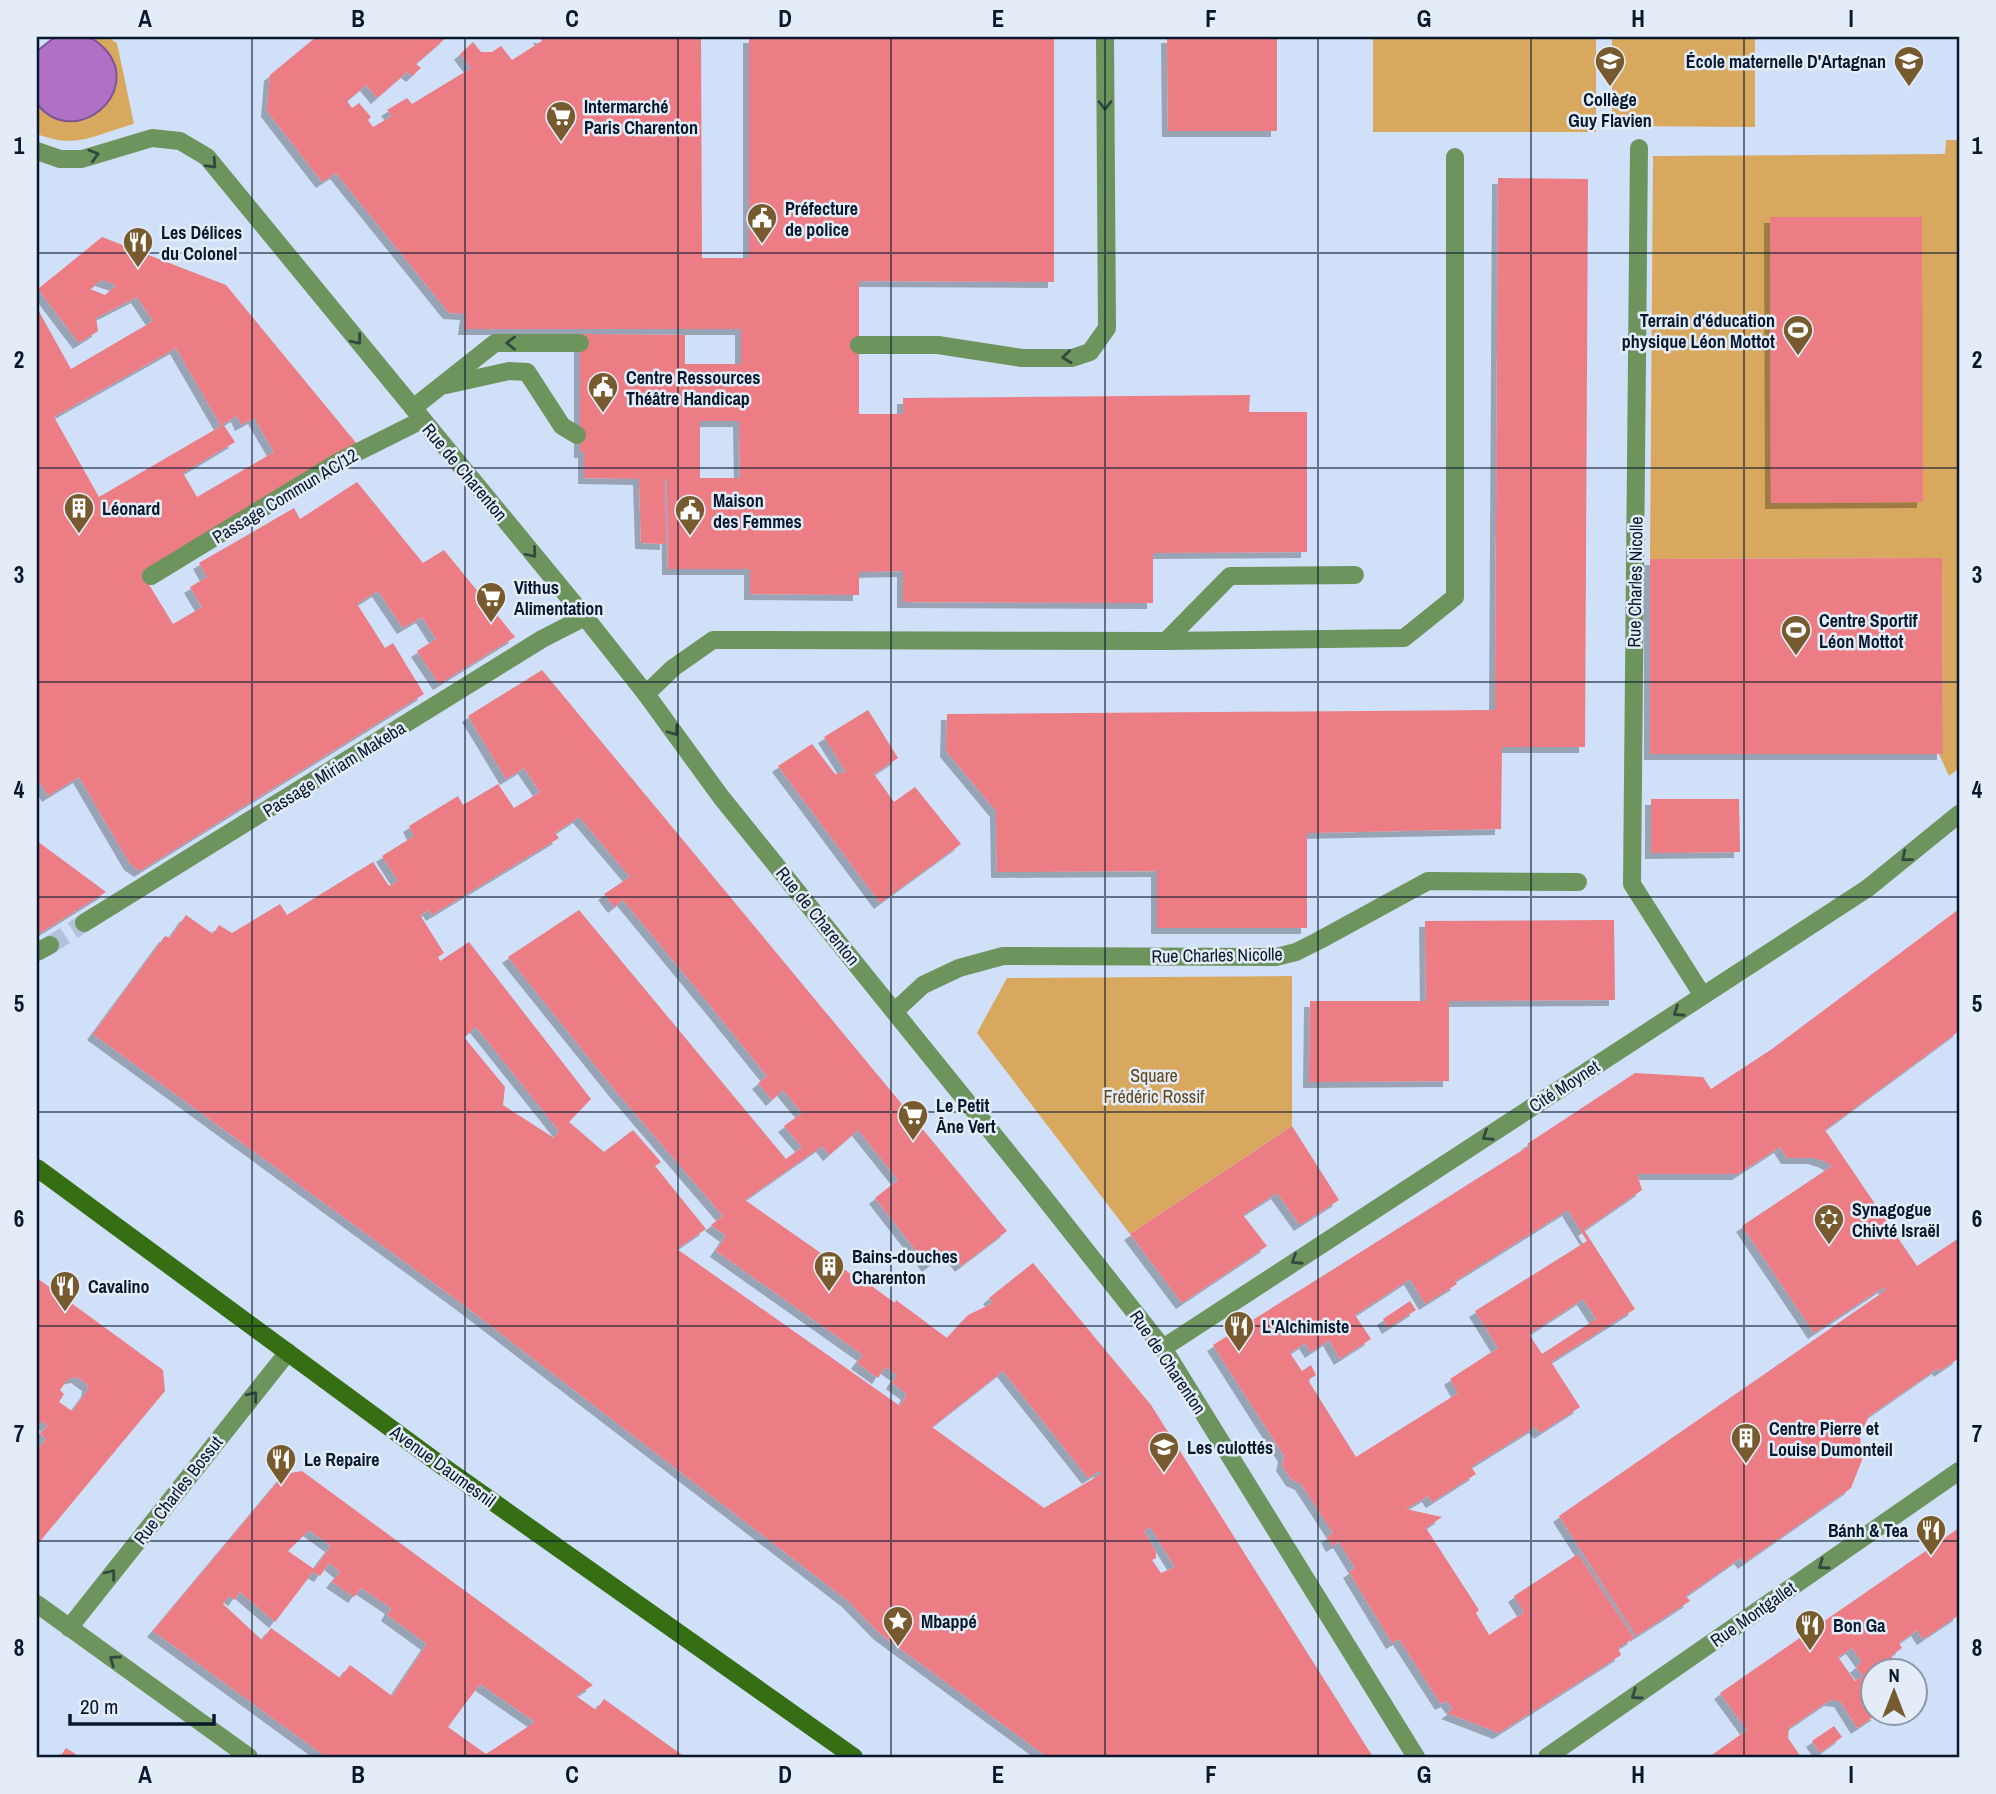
<svg xmlns="http://www.w3.org/2000/svg" width="1996" height="1794" viewBox="0 0 1996 1794" font-family="'Archivo Narrow',sans-serif">
<style>
.green{fill:#d8a85e}
.water{fill:#af71c5;stroke:#7d5697;stroke-width:2}
.building{fill:#ec7d84;fill-rule:evenodd;filter:url(#shadow)}
.lines{fill:none;stroke-linecap:round;stroke-linejoin:round}
.pedestrian-tunnel{stroke:#b1c2da;stroke-width:18;stroke-dasharray:18 9;stroke-linecap:butt}
.service{stroke:#6e945e;stroke-width:18}
.pedestrian{stroke:#6e945e;stroke-width:18}
.minor{stroke:#6e945e;stroke-width:18}
.secondary{stroke:#356e13;stroke-width:18}
.oneway{stroke:#314a41}
.grid{fill:none;stroke:#09182d;stroke-width:2;stroke-opacity:0.55}
.labels{text-anchor:middle;dominant-baseline:central;stroke-width:5;stroke-linejoin:round;paint-order:stroke}
.poi-label{font-size:18px;font-weight:bold;fill:#09182d;stroke:#e4ecf8;text-anchor:start}
.street-label{font-size:18px;fill:#09182d;stroke:#e4ecf8}
.park-label{font-size:18px;fill:#5f461c;stroke:#e4ecf8}
.neatline{fill:none;stroke:#09182d;stroke-width:2.5}
.grid-label{font-size:23px;text-anchor:middle;font-weight:bold;fill:#09182d}
</style>
<defs>
<filter id="shadow"><feDropShadow dx="-6" dy="6" stdDeviation="0" flood-color="#0004"/></filter>
</defs>
<rect width="100%" height="100%" fill="#cfe0f8"/>
<!-- green -->
<path class="green" d="M 89,37 L 107,37 L 117,43 L 134,124 C 95,134 78,150 37,134 L 37,104 L 44,112 L 59,120 L 114,92 L 115,68 L 96,40 Z
M 1373,37 L 1596,37 L 1596,132 L 1373,132 Z
M 1612,37 L 1755,37 L 1755,127 L 1612,126 Z
M 1946,140 L 1959,140 L 1959,768 L 1949,776 L 1939,754 L 1943,753 L 1942,558 L 1650,559 L 1653,156 L 1945,154 Z
M 1292,976 L 1292,1126 L 1130,1234 L 977,1033 L 1007,978 Z"/>
<!-- water -->
<path class="water" d="M 55,37 C 65,37 77,35 87,37 C 94,38 100,44 105,49 C 144,92 75,151 37,104 L 37,51 Z"/>
<!-- building -->
<path class="building" d="M 316,37 L 447,37 L 416,64 L 421,68 L 412,76 L 407,72 L 377,98 L 366,85 L 347,101 L 352,108 L 359,103 L 371,117 L 368,120 L 373,127 L 392,116 L 387,110 L 407,98 L 412,104 L 471,68 L 460,54 L 473,42 L 481,52 L 492,52 L 501,46 L 512,60 L 542,41 L 539,37 L 701,37 L 702,258 L 749,258 L 749,37 L 1054,37 L 1054,282 L 859,281 L 859,414 L 903,414 L 903,398 L 1250,395 L 1249,412 L 1307,412 L 1307,552 L 1153,553 L 1153,603 L 903,602 L 903,571 L 859,572 L 859,595 L 750,594 L 750,569 L 668,569 L 667,479 L 665,479 L 666,544 L 641,543 L 639,479 L 584,478 L 584,452 L 580,452 L 580,334 L 685,335 L 685,364 L 741,364 L 741,329 L 464,329 L 466,314 L 449,313 L 336,173 L 322,182 L 267,111 L 270,75 ZM 700,421 L 739,421 L 740,478 L 700,478 Z
M 1167,37 L 1277,37 L 1277,131 L 1168,131 Z
M 1498,178 L 1588,179 L 1585,747 L 1502,747 L 1501,829 L 1307,833 L 1307,928 L 1157,928 L 1157,871 L 997,872 L 996,811 L 946,751 L 947,714 L 1495,710 Z
M 1770,217 L 1922,217 L 1923,502 L 1771,503 Z
M 102,237 L 226,285 L 357,444 L 148,583 L 173,624 L 202,607 L 190,587 L 207,577 L 199,563 L 294,508 L 300,519 L 357,482 L 423,563 L 444,550 L 515,637 L 439,684 L 417,651 L 436,639 L 422,617 L 403,628 L 378,591 L 357,604 L 385,648 L 393,643 L 424,694 L 140,871 L 130,864 L 79,777 L 48,796 L 37,778 L 37,308 L 71,369 L 153,321 L 137,297 L 96,318 L 98,331 L 79,343 L 38,289 ZM 101,280 L 116,285 L 105,295 L 90,289 ZM 176,348 L 221,426 L 99,497 L 54,417 ZM 237,416 L 241,425 L 254,418 L 274,452 L 197,497 L 183,473 L 235,442 L 223,424 Z
M 1942,558 L 1943,754 L 1650,754 L 1650,559 Z
M 542,670 L 1007,1231 L 961,1266 L 949,1250 L 928,1266 L 875,1198 L 898,1180 L 858,1130 L 829,1155 L 822,1146 L 745,1200 L 868,1286 L 869,1284 L 895,1303 L 896,1300 L 947,1338 L 968,1315 L 993,1303 L 989,1298 L 1033,1263 L 1151,1405 L 1373,1757 L 1047,1757 L 879,1633 L 848,1601 L 461,1303 L 93,1034 L 165,936 L 170,938 L 186,915 L 213,934 L 219,925 L 232,933 L 280,904 L 287,915 L 373,862 L 389,886 L 398,881 L 382,856 L 414,836 L 409,826 L 458,796 L 463,805 L 498,784 L 514,808 L 540,792 L 524,768 L 506,779 L 468,716 ZM 579,817 L 630,877 L 604,894 L 614,907 L 623,900 L 713,1009 L 767,1076 L 758,1083 L 772,1100 L 783,1090 L 802,1113 L 784,1126 L 802,1147 L 786,1159 L 579,910 L 508,957 L 614,1089 L 723,1216 L 711,1225 L 726,1236 L 716,1251 L 863,1355 L 857,1363 L 878,1378 L 885,1367 L 897,1375 L 892,1383 L 907,1394 L 900,1406 L 677,1249 L 706,1229 L 655,1166 L 661,1162 L 633,1130 L 604,1152 L 569,1122 L 591,1099 L 469,942 L 440,961 L 438,957 L 444,953 L 420,915 L 429,910 L 432,915 L 559,838 L 555,833 ZM 476,1027 L 559,1131 L 554,1138 L 503,1105 L 505,1087 L 464,1037 ZM 1003,1371 L 1088,1478 L 1099,1471 L 1101,1474 L 1044,1508 L 932,1427 ZM 1150,1527 L 1175,1567 L 1161,1573 L 1152,1560 L 1156,1558 L 1156,1552 L 1144,1531 Z
M 868,710 L 898,758 L 874,774 L 894,802 L 915,787 L 961,844 L 880,903 L 778,766 L 812,744 L 835,774 L 846,772 L 824,737 Z
M 1651,799 L 1739,799 L 1740,852 L 1651,853 Z
M 37,841 L 106,892 L 37,935 Z
M 1959,909 L 1959,1031 L 1825,1130 L 1917,1266 L 1959,1238 L 1959,1358 L 1940,1371 L 1938,1368 L 1869,1416 L 1860,1435 L 1862,1460 L 1851,1488 L 1744,1563 L 1740,1558 L 1686,1596 L 1690,1601 L 1636,1636 L 1559,1516 L 1886,1290 L 1884,1287 L 1814,1333 L 1742,1226 L 1832,1166 L 1826,1162 L 1814,1158 L 1787,1158 L 1780,1147 L 1738,1174 L 1637,1174 L 1642,1190 L 1584,1230 L 1635,1309 L 1551,1362 L 1580,1407 L 1540,1433 L 1535,1427 L 1471,1467 L 1476,1474 L 1432,1502 L 1428,1496 L 1406,1509 L 1442,1517 L 1426,1528 L 1479,1610 L 1476,1613 L 1489,1635 L 1524,1612 L 1514,1596 L 1578,1554 L 1634,1638 L 1618,1648 L 1621,1655 L 1499,1733 L 1447,1713 L 1453,1709 L 1447,1701 L 1441,1704 L 1399,1639 L 1392,1643 L 1349,1572 L 1355,1568 L 1339,1542 L 1332,1546 L 1327,1537 L 1333,1533 L 1301,1484 L 1292,1480 L 1282,1465 L 1284,1456 L 1213,1345 L 1529,1146 L 1527,1144 L 1635,1073 L 1703,1077 L 1711,1089 L 1772,1049 ZM 1568,1210 L 1587,1241 L 1475,1311 L 1498,1348 L 1450,1379 L 1458,1393 L 1356,1457 L 1308,1380 L 1316,1375 L 1311,1365 L 1302,1371 L 1290,1353 L 1305,1343 L 1311,1352 L 1329,1340 L 1340,1359 L 1371,1339 L 1355,1315 L 1410,1279 L 1425,1304 L 1457,1284 L 1455,1281 ZM 1583,1299 L 1596,1319 L 1542,1354 L 1529,1334 Z
M 1614,920 L 1615,1000 L 1449,1001 L 1449,1081 L 1309,1082 L 1310,1001 L 1426,1001 L 1425,921 Z
M 1292,1126 L 1339,1200 L 1300,1225 L 1277,1193 L 1243,1215 L 1267,1246 L 1182,1303 L 1130,1234 Z
M 37,1278 L 163,1370 L 165,1391 L 37,1545 L 37,1450 L 46,1439 L 40,1434 L 47,1426 L 43,1421 L 37,1427 ZM 77,1377 L 88,1385 L 87,1391 L 72,1411 L 59,1402 L 64,1394 L 60,1390 L 68,1379 Z
M 1410,1301 L 1416,1310 L 1388,1328 L 1383,1319 Z
M 302,1471 L 593,1685 L 576,1696 L 596,1710 L 604,1699 L 685,1757 L 326,1757 L 153,1631 L 284,1474 ZM 309,1530 L 331,1546 L 314,1569 L 288,1551 ZM 329,1563 L 340,1572 L 332,1582 L 354,1597 L 361,1588 L 391,1608 L 387,1615 L 427,1644 L 392,1696 L 350,1665 L 340,1678 L 271,1628 L 262,1640 L 223,1604 L 229,1596 L 234,1600 L 240,1592 L 275,1622 L 313,1572 L 320,1576 ZM 480,1684 L 535,1722 L 486,1754 L 448,1727 Z
M 1959,1528 L 1959,1615 L 1923,1639 L 1917,1630 L 1899,1643 L 1902,1648 L 1891,1656 L 1897,1667 L 1900,1666 L 1904,1671 L 1873,1671 L 1873,1697 L 1869,1700 L 1873,1707 L 1874,1714 L 1878,1714 L 1857,1728 L 1840,1701 L 1830,1700 L 1789,1728 L 1788,1738 L 1801,1757 L 1709,1757 L 1747,1730 L 1720,1693 ZM 1852,1648 L 1862,1662 L 1856,1667 L 1863,1676 L 1855,1681 L 1838,1657 Z
M 1834,1726 L 1842,1737 L 1820,1753 L 1812,1741 Z
M 66,1748 L 80,1757 L 60,1757 Z"/>
<g class="lines">
<!-- pedestrian-tunnel -->
<path class="pedestrian-tunnel" d="M 50,945 L 84,923"/>
<!-- service -->
<path class="service" d="M 859,345 L 938,345 L 1022,358 L 1072,358 L 1090,352 L 1107,328 L 1105,37
M 446,385 L 509,371 L 527,372 L 562,426 L 577,435
M 413,408 L 495,343 L 580,343
M 151,576 L 338,462 L 422,420
M 1166,641 L 1230,576 L 1355,575
M 646,694 L 673,668 L 713,640 L 1166,641 L 1404,638 L 1455,597 L 1455,157"/>
<!-- pedestrian -->
<path class="pedestrian" d="M 1639,148 L 1632,884 L 1703,996
M 84,923 L 542,639 L 585,617
M 37,952 L 50,945
M 895,1011 L 923,985 L 959,968 L 1003,956 L 1276,957 L 1296,952 L 1318,941 L 1428,881 L 1578,882
M 1163,1348 L 1868,888 L 1959,814"/>
<!-- minor -->
<path class="minor" d="M 37,151 L 60,159 L 82,159 L 152,138 L 180,141 L 207,157 L 585,617 L 646,694 L 721,797 L 1035,1186 L 1163,1348 L 1416,1757
M 37,1604 L 249,1757
M 69,1628 L 288,1352
M 1547,1757 L 1959,1471"/>
<!-- secondary -->
<path class="secondary" d="M 37,1168 L 438,1463 L 854,1757"/>
</g>
<!-- one-way arrows -->
<defs><path id="oneway-chevron" d="M-2-3.5L2.5 0L-2 3.5" fill="none" stroke-width="1.6" stroke-linecap="round" stroke-linejoin="round" transform="scale(1.75)"/></defs>
<g class="oneway">
<use href="#oneway-chevron" transform="translate(1105 105) rotate(90)"/>
<use href="#oneway-chevron" transform="translate(94 155) rotate(-16)"/>
<use href="#oneway-chevron" transform="translate(212 164) rotate(47)"/>
<use href="#oneway-chevron" transform="translate(357 340) rotate(51)"/>
<use href="#oneway-chevron" transform="translate(511 343) rotate(180)"/>
<use href="#oneway-chevron" transform="translate(1067 357) rotate(174)"/>
<use href="#oneway-chevron" transform="translate(532 553) rotate(50)"/>
<use href="#oneway-chevron" transform="translate(674 731) rotate(54)"/>
<use href="#oneway-chevron" transform="translate(1906 857) rotate(141)"/>
<use href="#oneway-chevron" transform="translate(1678 1012) rotate(147)"/>
<use href="#oneway-chevron" transform="translate(1487 1136) rotate(147)"/>
<use href="#oneway-chevron" transform="translate(1296 1260) rotate(147)"/>
<use href="#oneway-chevron" transform="translate(253 1396) rotate(-51)"/>
<use href="#oneway-chevron" transform="translate(1823 1565) rotate(145)"/>
<use href="#oneway-chevron" transform="translate(111 1574) rotate(-52)"/>
<use href="#oneway-chevron" transform="translate(114 1660) rotate(-145)"/>
<use href="#oneway-chevron" transform="translate(1636 1695) rotate(145)"/>
</g>
<!-- grid -->
<path class="grid" d="M 252,37 L 252,1757M 465,37 L 465,1757M 678,37 L 678,1757M 891,37 L 891,1757M 1105,37 L 1105,1757M 1318,37 L 1318,1757M 1531,37 L 1531,1757M 1744,37 L 1744,1757M 37,253 L 1959,253M 37,468 L 1959,468M 37,682 L 1959,682M 37,897 L 1959,897M 37,1112 L 1959,1112M 37,1326 L 1959,1326M 37,1541 L 1959,1541"/>
<!-- icons -->
<defs>
<g id="school-pin" transform="scale(1.575)"><path d="M0 17L-7.5 6A9.5 9.5 0 1 1 7.5 6Z" fill="#775b2e" stroke="#e4ecf8"/><path d="M0-5L7-2L0 1L-7-2ZM-4 1L0 2.5L4 1V4Q0 6-4 4Z" fill="#fff"/></g>
<g id="supermarket-pin" transform="scale(1.575)"><path d="M0 17L-7.5 6A9.5 9.5 0 1 1 7.5 6Z" fill="#775b2e" stroke="#e4ecf8"/><path d="M-6-5.5h2.5l.6 2H6L4.5 2H-2.5L-4.4-4H-6ZM-1.5 3.2a1.3 1.3 0 1 0 .1 0ZM3 3.2a1.3 1.3 0 1 0 .1 0Z" fill="#fff"/></g>
<g id="civic-pin" transform="scale(1.575)"><path d="M0 17L-7.5 6A9.5 9.5 0 1 1 7.5 6Z" fill="#775b2e" stroke="#e4ecf8"/><path d="M-.6-6.5H3V-4.5H.6V-3L4-1V1h2V6H-6V1h2V-1L-.6-3ZM-1.2 2.5V6h2.4V2.5Z" fill="#fff"/></g>
<g id="restaurant-pin" transform="scale(1.575)"><path d="M0 17L-7.5 6A9.5 9.5 0 1 1 7.5 6Z" fill="#775b2e" stroke="#e4ecf8"/><path d="M-5-6h1v4h1v-4h1v4h1v-4h1v5L-1.5 .5V6h-2V.5L-5-1ZM5-6V6H3V1.5H1.5Q1.5-4 5-6Z" fill="#fff"/></g>
<g id="stadium-pin" transform="scale(1.575)"><path d="M0 17L-7.5 6A9.5 9.5 0 1 1 7.5 6Z" fill="#775b2e" stroke="#e4ecf8"/><path d="M0-5a6.5 5 0 1 0 0 10a6.5 5 0 1 0 0-10ZM-3.5-1.8h7v3.6h-7Z" fill="#fff"/></g>
<g id="building-pin" transform="scale(1.575)"><path d="M0 17L-7.5 6A9.5 9.5 0 1 1 7.5 6Z" fill="#775b2e" stroke="#e4ecf8"/><path d="M-4-6H4V6H1V3H-1V6H-4ZM-2.5-4.3h1.7v1.8h-1.7ZM.8-4.3h1.7v1.8H.8ZM-2.5-1h1.7V.8h-1.7ZM.8-1h1.7V.8H.8Z" fill="#fff"/></g>
<g id="synagogue-pin" transform="scale(1.575)"><path d="M0 17L-7.5 6A9.5 9.5 0 1 1 7.5 6Z" fill="#775b2e" stroke="#e4ecf8"/><path d="M0-6.5L5.6 3.2H-5.6ZM0 6.5L5.6-3.2H-5.6Z" fill="#fff"/></g>
<g id="sight-pin" transform="scale(1.575)"><path d="M0 17L-7.5 6A9.5 9.5 0 1 1 7.5 6Z" fill="#775b2e" stroke="#e4ecf8"/><path d="M0-6L1.8-2.2L6-1.7L2.9 1.2L3.7 5.4L0 3.3L-3.7 5.4L-2.9 1.2L-6-1.7L-1.8-2.2Z" fill="#fff"/></g>
</defs>
<g fill-rule="evenodd">
<use href="#school-pin" x="1610" y="61"/>
<use href="#school-pin" x="1909" y="61"/>
<use href="#supermarket-pin" x="561" y="116"/>
<use href="#civic-pin" x="762" y="218"/>
<use href="#restaurant-pin" x="138" y="242"/>
<use href="#stadium-pin" x="1798" y="330"/>
<use href="#civic-pin" x="603" y="387"/>
<use href="#building-pin" x="79" y="508"/>
<use href="#civic-pin" x="690" y="510"/>
<use href="#supermarket-pin" x="491" y="597"/>
<use href="#stadium-pin" x="1796" y="630"/>
<use href="#supermarket-pin" x="913" y="1115"/>
<use href="#synagogue-pin" x="1829" y="1219"/>
<use href="#building-pin" x="829" y="1266"/>
<use href="#restaurant-pin" x="65" y="1286"/>
<use href="#restaurant-pin" x="1239" y="1326"/>
<use href="#building-pin" x="1746" y="1438"/>
<use href="#school-pin" x="1164" y="1447"/>
<use href="#restaurant-pin" x="281" y="1459"/>
<use href="#restaurant-pin" x="1931" y="1530"/>
<use href="#sight-pin" x="898" y="1621"/>
<use href="#restaurant-pin" x="1810" y="1625"/>
</g>
<g class="labels">
<!-- poi labels -->
<g class="poi-label">
<text x="1886" y="61" text-anchor="end">École maternelle D'Artagnan</text>
<text x="1610" y="99" text-anchor="middle">Collège<tspan x="1610" dy="21">Guy Flavien</tspan></text>
<text x="584" y="106">Intermarché<tspan x="584" dy="21">Paris Charenton</tspan></text>
<text x="785" y="208">Préfecture<tspan x="785" dy="21">de police</tspan></text>
<text x="161" y="232">Les Délices<tspan x="161" dy="21">du Colonel</tspan></text>
<text x="1775" y="320" text-anchor="end">Terrain d'éducation<tspan x="1775" dy="21">physique Léon Mottot</tspan></text>
<text x="626" y="377">Centre Ressources<tspan x="626" dy="21">Théâtre Handicap</tspan></text>
<text x="713" y="500">Maison<tspan x="713" dy="21">des Femmes</tspan></text>
<text x="102" y="508">Léonard</text>
<text x="514" y="587">Vithus<tspan x="514" dy="21">Alimentation</tspan></text>
<text x="1819" y="620">Centre Sportif<tspan x="1819" dy="21">Léon Mottot</tspan></text>
<text x="936" y="1105">Le Petit<tspan x="936" dy="21">Âne Vert</tspan></text>
<text x="1852" y="1209">Synagogue<tspan x="1852" dy="21">Chivté Israël</tspan></text>
<text x="852" y="1256">Bains-douches<tspan x="852" dy="21">Charenton</tspan></text>
<text x="88" y="1286">Cavalino</text>
<text x="1262" y="1326">L'Alchimiste</text>
<text x="1769" y="1428">Centre Pierre et<tspan x="1769" dy="21">Louise Dumonteil</tspan></text>
<text x="1187" y="1447">Les culottés</text>
<text x="304" y="1459">Le Repaire</text>
<text x="1908" y="1530" text-anchor="end">Bánh &amp; Tea</text>
<text x="921" y="1621">Mbappé</text>
<text x="1833" y="1625">Bon Ga</text>
</g>
<!-- street labels -->
<g class="street-label">
<text transform="translate(465 472) rotate(50)">Rue de Charenton</text>
<text transform="translate(285 496) rotate(-31)">Passage Commun AC/12</text>
<text transform="translate(1635 582) rotate(-89)">Rue Charles Nicolle</text>
<text transform="translate(334 769) rotate(-32)">Passage Miriam Makeba</text>
<text transform="translate(818 916) rotate(51)">Rue de Charenton</text>
<text transform="translate(1217 955) rotate(-1)">Rue Charles Nicolle</text>
<text transform="translate(1564 1086) rotate(-33)">Cité Moynet</text>
<text transform="translate(1168 1362) rotate(56)">Rue de Charenton</text>
<text transform="translate(443 1466) rotate(36)">Avenue Daumesnil</text>
<text transform="translate(178 1490) rotate(-52)">Rue Charles Bossut</text>
<text transform="translate(1753 1614) rotate(-35)">Rue Montgallet</text>
</g>
<!-- park labels -->
<g class="park-label">
<text x="1154" y="1075">Square<tspan x="1154" dy="21">Frédéric Rossif</tspan></text>
</g>
</g>
<!-- border -->
<rect width="1996" height="1794" fill="none" stroke="#e4ecf8" stroke-width="77"/>
<!-- north arrow -->
<g transform="translate(1894 1692)"><circle r="33" fill="#e4ecf8" stroke="#8c97a7" stroke-width="2"/>
<path d="M0-5L12 26L0 18L-12 26Z" fill="#775b2e"/>
<text y="-10" font-size="19" font-weight="bold" text-anchor="middle" fill="#09182d">N</text>
</g>
<!-- scale -->
<path d="M70 1714v10h144v-10" fill="none" stroke="#09182d" stroke-width="3.5"/>
<text x="80" y="1714" font-size="21" fill="#09182d" stroke="#e4ecf8" stroke-width="5" paint-order="stroke">20 m</text>
<rect x="38" y="38" width="1920" height="1718" class="neatline"/>
<g class="grid-label">
<text x="145" y="27">A</text>
<text x="358" y="27">B</text>
<text x="572" y="27">C</text>
<text x="785" y="27">D</text>
<text x="998" y="27">E</text>
<text x="1211" y="27">F</text>
<text x="1424" y="27">G</text>
<text x="1638" y="27">H</text>
<text x="1851" y="27">I</text>
<text x="19" y="154">1</text>
<text x="1977" y="154">1</text>
<text x="19" y="368">2</text>
<text x="1977" y="368">2</text>
<text x="19" y="583">3</text>
<text x="1977" y="583">3</text>
<text x="19" y="798">4</text>
<text x="1977" y="798">4</text>
<text x="19" y="1012">5</text>
<text x="1977" y="1012">5</text>
<text x="19" y="1227">6</text>
<text x="1977" y="1227">6</text>
<text x="19" y="1442">7</text>
<text x="1977" y="1442">7</text>
<text x="19" y="1656">8</text>
<text x="1977" y="1656">8</text>
<text x="145" y="1783">A</text>
<text x="358" y="1783">B</text>
<text x="572" y="1783">C</text>
<text x="785" y="1783">D</text>
<text x="998" y="1783">E</text>
<text x="1211" y="1783">F</text>
<text x="1424" y="1783">G</text>
<text x="1638" y="1783">H</text>
<text x="1851" y="1783">I</text>
</g>
</svg>
